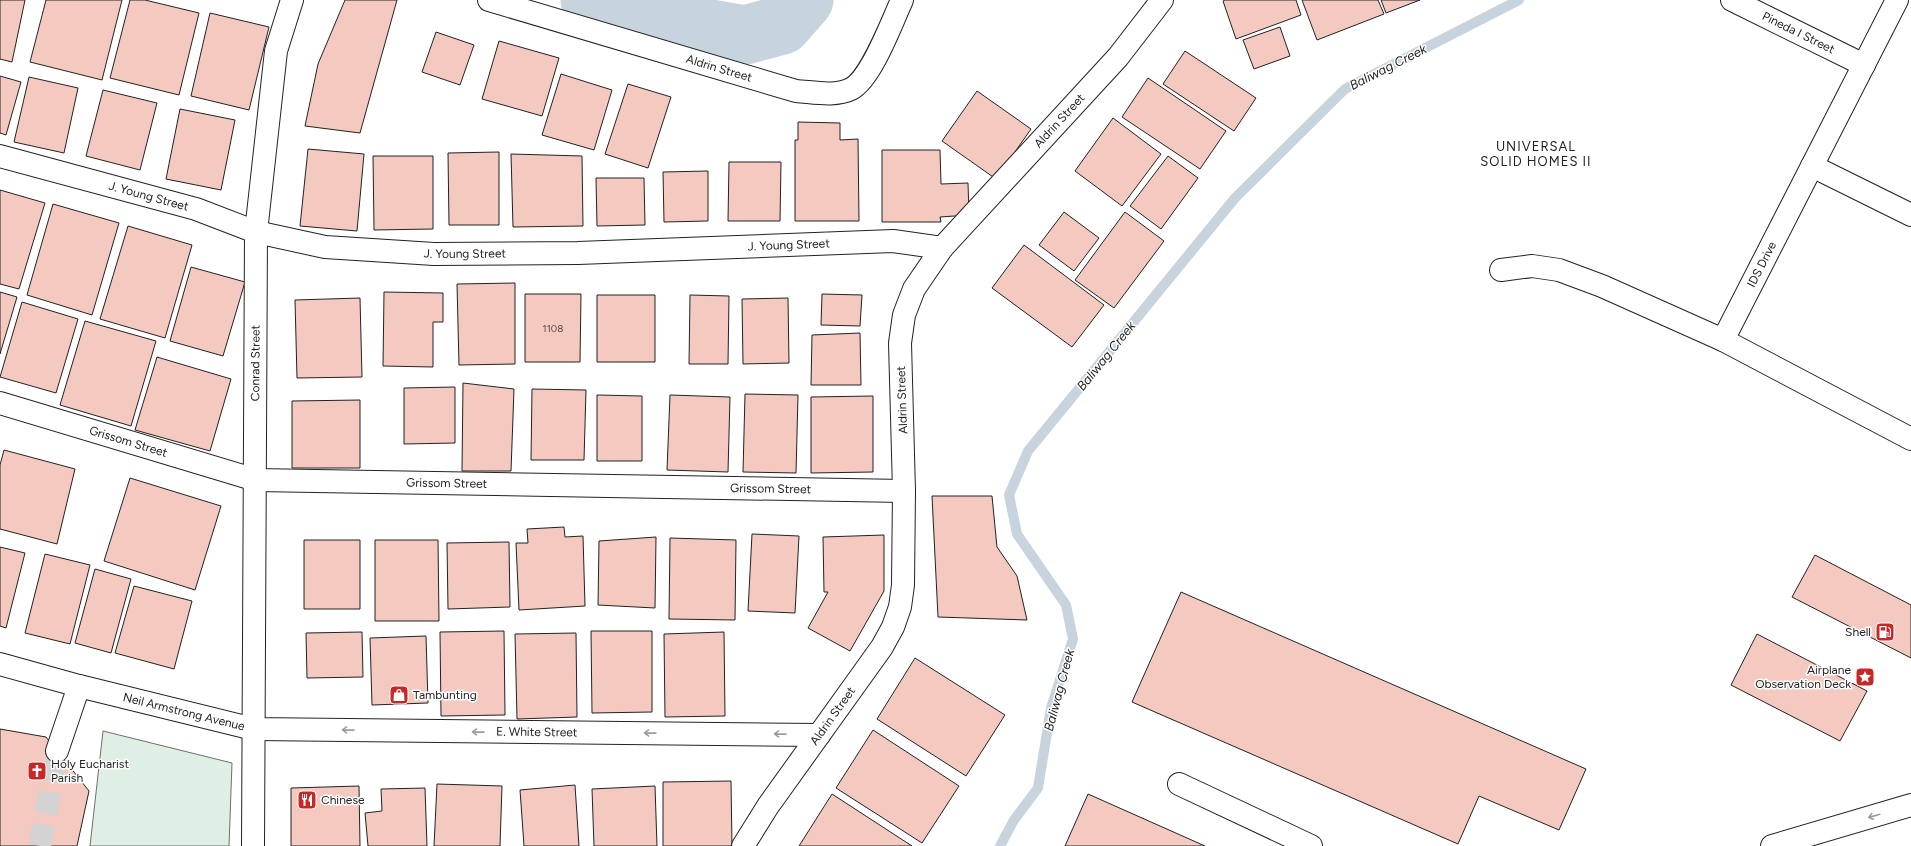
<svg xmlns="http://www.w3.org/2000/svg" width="1911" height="846" viewBox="0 0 1911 846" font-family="Figtree,sans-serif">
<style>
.green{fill:#e0efe3;stroke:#6f6f6f}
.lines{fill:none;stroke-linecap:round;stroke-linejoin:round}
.stream{stroke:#c7d3dd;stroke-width:10}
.river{stroke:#c7d3dd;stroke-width:59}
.building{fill:#f3c9c0;stroke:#222}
.minor-tunnel{stroke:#d3d3d3;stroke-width:22;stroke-dasharray:22 11;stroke-linecap:butt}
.minor-casing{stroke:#222;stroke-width:24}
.major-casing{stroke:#222;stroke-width:24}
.minor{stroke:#fff;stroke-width:22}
.major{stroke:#fff;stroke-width:22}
.oneway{stroke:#9c9c9c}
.labels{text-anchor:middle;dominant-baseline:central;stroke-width:3;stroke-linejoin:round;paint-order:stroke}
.number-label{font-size:10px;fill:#564c4a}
.street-label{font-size:12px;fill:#222;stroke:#fff}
.poi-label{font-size:12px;fill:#222;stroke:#fff;text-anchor:start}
.water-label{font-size:13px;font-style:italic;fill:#222;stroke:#fff}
.neighbourhood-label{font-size:13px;letter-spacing:1px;fill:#222;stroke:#fff}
</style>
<rect width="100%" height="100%" fill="#fff"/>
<!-- green -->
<path class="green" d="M 103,731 L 232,763 L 229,846 L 90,846 Z"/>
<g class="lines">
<!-- stream -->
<path class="stream" d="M 1000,846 L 1014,820 L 1038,788 L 1051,708 L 1073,639 L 1066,605 L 1017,534 L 1009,495 L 1028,451 L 1235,198 L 1345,89 L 1519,0"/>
<!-- river -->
<path class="river" d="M 590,0 L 614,12 L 745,35 L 782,25 L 804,0"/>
</g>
<!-- building -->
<path class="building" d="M 0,0 L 25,0 L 12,62 L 0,59 Z
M 46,0 L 122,0 L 102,80 L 30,62 Z
M 130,0 L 145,0 L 199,13 L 179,95 L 110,78 Z
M 345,0 L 397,0 L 360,133 L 305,126 L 318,64 Z
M 1225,0 L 1296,0 L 1301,15 L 1236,39 L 1223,1 Z
M 1302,0 L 1378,0 L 1384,14 L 1317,40 Z
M 1381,0 L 1420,0 L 1386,13 Z
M 210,13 L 269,27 L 249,110 L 191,96 Z
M 1280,27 L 1290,56 L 1254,69 L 1243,40 Z
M 436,32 L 474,45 L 460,85 L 422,72 Z
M 499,41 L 559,58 L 542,116 L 482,99 Z
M 1185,51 L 1256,98 L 1234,131 L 1163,84 Z
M 561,74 L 612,90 L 594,150 L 542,135 Z
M 0,76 L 21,82 L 6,135 L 0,133 Z
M 29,77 L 78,88 L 64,153 L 14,142 Z
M 1148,78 L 1226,131 L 1200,169 L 1122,117 Z
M 628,84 L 671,97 L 648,168 L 605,154 Z
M 103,90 L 157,103 L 140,170 L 86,156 Z
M 977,91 L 1031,129 L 996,179 L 942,141 Z
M 180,109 L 235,120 L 221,190 L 166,179 Z
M 1113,118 L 1161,154 L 1122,206 L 1075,171 Z
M 798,122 L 840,123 L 840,140 L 858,139 L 859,221 L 795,221 L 795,140 L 798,140 Z
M 308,149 L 364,154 L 357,231 L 300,226 Z
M 882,150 L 940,150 L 941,184 L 968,183 L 969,215 L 940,217 L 941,222 L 882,222 Z
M 499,152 L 499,225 L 449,225 L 448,153 Z
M 511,154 L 582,156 L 583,226 L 513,227 Z
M 373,156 L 433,156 L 433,229 L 374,230 Z
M 1168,156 L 1198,178 L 1161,229 L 1130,206 Z
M 729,162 L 781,162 L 780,221 L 728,221 Z
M 708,171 L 708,221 L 664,222 L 663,172 Z
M 596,178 L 644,178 L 645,225 L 597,226 Z
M 0,190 L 45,203 L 19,289 L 0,284 Z
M 53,204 L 119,223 L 92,315 L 27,295 Z
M 1064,212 L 1099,238 L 1074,271 L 1039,245 Z
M 1125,212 L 1164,241 L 1114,308 L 1075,280 Z
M 128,226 L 192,245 L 165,338 L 100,319 Z
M 1024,245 L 1104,305 L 1072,347 L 992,288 Z
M 191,267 L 245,282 L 223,356 L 170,341 Z
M 515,283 L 515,364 L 459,365 L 457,284 Z
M 0,292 L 17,297 L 0,354 Z
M 384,292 L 443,293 L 443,322 L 433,322 L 433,367 L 383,366 Z
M 525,294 L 581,294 L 580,362 L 525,362 Z
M 822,294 L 862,295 L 860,326 L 821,325 Z
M 597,295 L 655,295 L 655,362 L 597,362 Z
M 690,295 L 729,296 L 728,364 L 689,364 Z
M 360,298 L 362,377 L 297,378 L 295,300 Z
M 788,298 L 789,363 L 743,364 L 742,299 Z
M 22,302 L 78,319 L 56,393 L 0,377 Z
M 85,321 L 156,341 L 131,426 L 60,405 Z
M 860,333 L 861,385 L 811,385 L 812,335 Z
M 157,357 L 231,379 L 210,451 L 135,430 Z
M 463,383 L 514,389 L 511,471 L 462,471 Z
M 455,387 L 455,443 L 404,444 L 404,388 Z
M 532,389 L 586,390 L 584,460 L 531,460 Z
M 745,394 L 798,395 L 796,473 L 743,472 Z
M 597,395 L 642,396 L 642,461 L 597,461 Z
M 670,395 L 730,397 L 728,472 L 667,470 Z
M 873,396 L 873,472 L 811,473 L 811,397 Z
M 360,400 L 360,468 L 292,468 L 292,401 Z
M 4,450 L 75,469 L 57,544 L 0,529 L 0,465 Z
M 130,478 L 221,506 L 195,590 L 104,561 Z
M 932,496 L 992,496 L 997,547 L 1017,576 L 1027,620 L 938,617 Z
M 564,527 L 565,537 L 583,536 L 585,606 L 519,610 L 516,543 L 528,543 L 527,529 Z
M 752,534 L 799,536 L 795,613 L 748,611 Z
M 884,535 L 884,591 L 850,651 L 808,628 L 828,592 L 824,592 L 823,537 Z
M 656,537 L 655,608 L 598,605 L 599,541 Z
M 670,538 L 736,540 L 735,620 L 669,619 Z
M 304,540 L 360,540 L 360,609 L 304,609 Z
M 375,540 L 438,540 L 439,621 L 375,621 Z
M 509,542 L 510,607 L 448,609 L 447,543 Z
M 0,547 L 25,553 L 6,628 L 0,626 Z
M 45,554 L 90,565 L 70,644 L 25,633 Z
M 1815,555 L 1911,605 L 1911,658 L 1792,597 Z
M 95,569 L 131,579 L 111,653 L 75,643 Z
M 134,586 L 192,601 L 174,669 L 115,653 Z
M 1181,592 L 1586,769 L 1559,830 L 1479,796 L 1458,844 L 1132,702 Z
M 504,631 L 505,715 L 441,716 L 440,632 Z
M 591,631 L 652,631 L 652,712 L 592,713 Z
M 362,632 L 363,677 L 307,678 L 306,633 Z
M 724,632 L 725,716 L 665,717 L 664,634 Z
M 576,633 L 577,717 L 517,719 L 515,634 Z
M 1757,634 L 1867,691 L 1840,741 L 1731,685 Z
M 426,636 L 428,703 L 372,705 L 370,638 Z
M 915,658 L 1005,715 L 966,776 L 877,719 Z
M 0,729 L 46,737 L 89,791 L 77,846 L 0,846 Z
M 873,730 L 959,786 L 922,843 L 836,788 Z
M 731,781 L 732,846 L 663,846 L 663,782 Z
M 437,784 L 502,786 L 500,846 L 434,846 Z
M 575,785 L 579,846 L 524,846 L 520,790 Z
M 359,786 L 360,846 L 291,846 L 291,788 Z
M 655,786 L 657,846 L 594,846 L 592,789 Z
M 425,788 L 427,846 L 368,846 L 365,813 L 382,811 L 381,789 Z
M 832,794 L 912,846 L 799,846 Z
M 1088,794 L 1205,846 L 1065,846 Z"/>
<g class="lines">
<!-- minor-tunnel -->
<path class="minor-tunnel" d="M 40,846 L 57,751"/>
<!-- minor casing -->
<g class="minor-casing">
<g id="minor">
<path id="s1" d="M 489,0 L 796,91 C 813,92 835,97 851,89 C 871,79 892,22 902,0"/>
<path id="s2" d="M 1732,0 L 1864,65"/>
<path id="s3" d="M 0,156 L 196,209 L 256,232 L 325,247 L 434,254 L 578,253 L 893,241 L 942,248"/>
<path d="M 1812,166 L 1911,215"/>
<path d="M 1501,270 L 1532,266 L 1559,270 L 1602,286 L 1723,340 L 1911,439"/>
<path id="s4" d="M 1723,340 L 1897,0"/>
<path id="s5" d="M 0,403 L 256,480 L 904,491"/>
<path id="s6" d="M 0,664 L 79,686 L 254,729 L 819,735"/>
<path d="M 57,751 L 79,686"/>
<path d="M 1179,784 L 1311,846"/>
<path id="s7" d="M 253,846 L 256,232 L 276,51 L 292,0"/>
<path id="s8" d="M 743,846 L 768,806 L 882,647 L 893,627 L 900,607 L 903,585 L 904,491 L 900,343 L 904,315 L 914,289 L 942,248 L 1118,57 L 1162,0"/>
</g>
</g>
<!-- major casing -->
<g class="major-casing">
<path id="major" d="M 1772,846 L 1911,805"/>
</g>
<!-- minor -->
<use href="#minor" class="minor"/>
<!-- major -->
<use href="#major" class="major"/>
</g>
<!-- one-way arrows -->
<defs><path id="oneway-shaft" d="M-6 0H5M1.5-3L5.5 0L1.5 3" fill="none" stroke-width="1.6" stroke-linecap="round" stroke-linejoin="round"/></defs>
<g class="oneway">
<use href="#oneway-shaft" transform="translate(348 730) rotate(-179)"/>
<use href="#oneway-shaft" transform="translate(478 732) rotate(-179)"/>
<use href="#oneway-shaft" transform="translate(650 733) rotate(-179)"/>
<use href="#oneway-shaft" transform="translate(780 734) rotate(-179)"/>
<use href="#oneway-shaft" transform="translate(1874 816) rotate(164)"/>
</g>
<!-- icons -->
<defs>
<g id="fuel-square" transform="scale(1)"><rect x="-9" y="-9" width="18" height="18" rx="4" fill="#c62828" stroke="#fff"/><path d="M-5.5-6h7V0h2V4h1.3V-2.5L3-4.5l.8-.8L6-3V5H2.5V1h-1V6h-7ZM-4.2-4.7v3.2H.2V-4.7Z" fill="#fff"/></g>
<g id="sight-square" transform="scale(1)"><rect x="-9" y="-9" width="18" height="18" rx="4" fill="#c62828" stroke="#fff"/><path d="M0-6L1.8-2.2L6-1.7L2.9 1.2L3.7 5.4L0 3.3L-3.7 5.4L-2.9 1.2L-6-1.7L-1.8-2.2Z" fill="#fff"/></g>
<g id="shop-square" transform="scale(1)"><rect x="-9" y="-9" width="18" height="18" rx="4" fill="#c62828" stroke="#fff"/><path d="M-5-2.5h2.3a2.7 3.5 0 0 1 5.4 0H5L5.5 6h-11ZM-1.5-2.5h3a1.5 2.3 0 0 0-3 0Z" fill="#fff"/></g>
<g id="church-square" transform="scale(1)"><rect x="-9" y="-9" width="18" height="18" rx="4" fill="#c62828" stroke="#fff"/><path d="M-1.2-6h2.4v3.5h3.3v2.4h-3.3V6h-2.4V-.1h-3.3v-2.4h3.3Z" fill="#fff"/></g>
<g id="restaurant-square" transform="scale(1)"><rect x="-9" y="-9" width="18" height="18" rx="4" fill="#c62828" stroke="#fff"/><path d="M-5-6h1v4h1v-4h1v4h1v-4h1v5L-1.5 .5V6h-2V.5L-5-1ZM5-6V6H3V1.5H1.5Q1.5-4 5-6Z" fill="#fff"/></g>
</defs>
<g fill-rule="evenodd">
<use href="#fuel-square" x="1885" y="632"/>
<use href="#sight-square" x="1865" y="677"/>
<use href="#shop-square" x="399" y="695"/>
<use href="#church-square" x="37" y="771"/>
<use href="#restaurant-square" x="307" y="800"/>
</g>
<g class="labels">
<!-- number labels -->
<g class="number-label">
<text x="553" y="328">1108</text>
</g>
<!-- street labels -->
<g class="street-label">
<text stroke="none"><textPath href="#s2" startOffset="74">Pineda I Street</textPath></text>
<text stroke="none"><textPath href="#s1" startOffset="240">Aldrin Street</textPath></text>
<text stroke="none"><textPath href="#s8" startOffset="830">Aldrin Street</textPath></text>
<text stroke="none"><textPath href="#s3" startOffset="154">J. Young Street</textPath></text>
<text stroke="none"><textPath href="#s3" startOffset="802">J. Young Street</textPath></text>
<text stroke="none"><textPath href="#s3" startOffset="478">J. Young Street</textPath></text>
<text stroke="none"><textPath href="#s4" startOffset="85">IDS Drive</textPath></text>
<text stroke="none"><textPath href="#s7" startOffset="483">Conrad Street</textPath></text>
<text transform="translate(902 400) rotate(-92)">Aldrin Street</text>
<text stroke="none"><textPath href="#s5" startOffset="134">Grissom Street</textPath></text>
<text stroke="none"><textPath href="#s5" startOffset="458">Grissom Street</textPath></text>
<text stroke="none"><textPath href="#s5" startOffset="782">Grissom Street</textPath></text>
<text stroke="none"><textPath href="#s6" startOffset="190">Neil Armstrong Avenue</textPath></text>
<text stroke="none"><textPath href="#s8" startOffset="158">Aldrin Street</textPath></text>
<text stroke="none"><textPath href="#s6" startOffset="545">E. White Street</textPath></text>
</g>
<!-- poi labels -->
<g class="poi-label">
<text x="1871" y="632" text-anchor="end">Shell</text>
<text x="1851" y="670" text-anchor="end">Airplane<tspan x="1851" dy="14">Observation Deck</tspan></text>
<text x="413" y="695">Tambunting</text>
<text x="51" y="764">Holy Eucharist<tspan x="51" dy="14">Parish</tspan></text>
<text x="321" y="800">Chinese</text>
</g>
<!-- water labels -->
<g class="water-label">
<text transform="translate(1388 67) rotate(-27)">Baliwag Creek</text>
<text transform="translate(1106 356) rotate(-51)">Baliwag Creek</text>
<text transform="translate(1059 690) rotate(-75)">Baliwag Creek</text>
</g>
<!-- neighbourhood labels -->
<g class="neighbourhood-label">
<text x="1536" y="146">UNIVERSAL<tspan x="1536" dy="15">SOLID HOMES II</tspan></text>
</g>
</g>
</svg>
